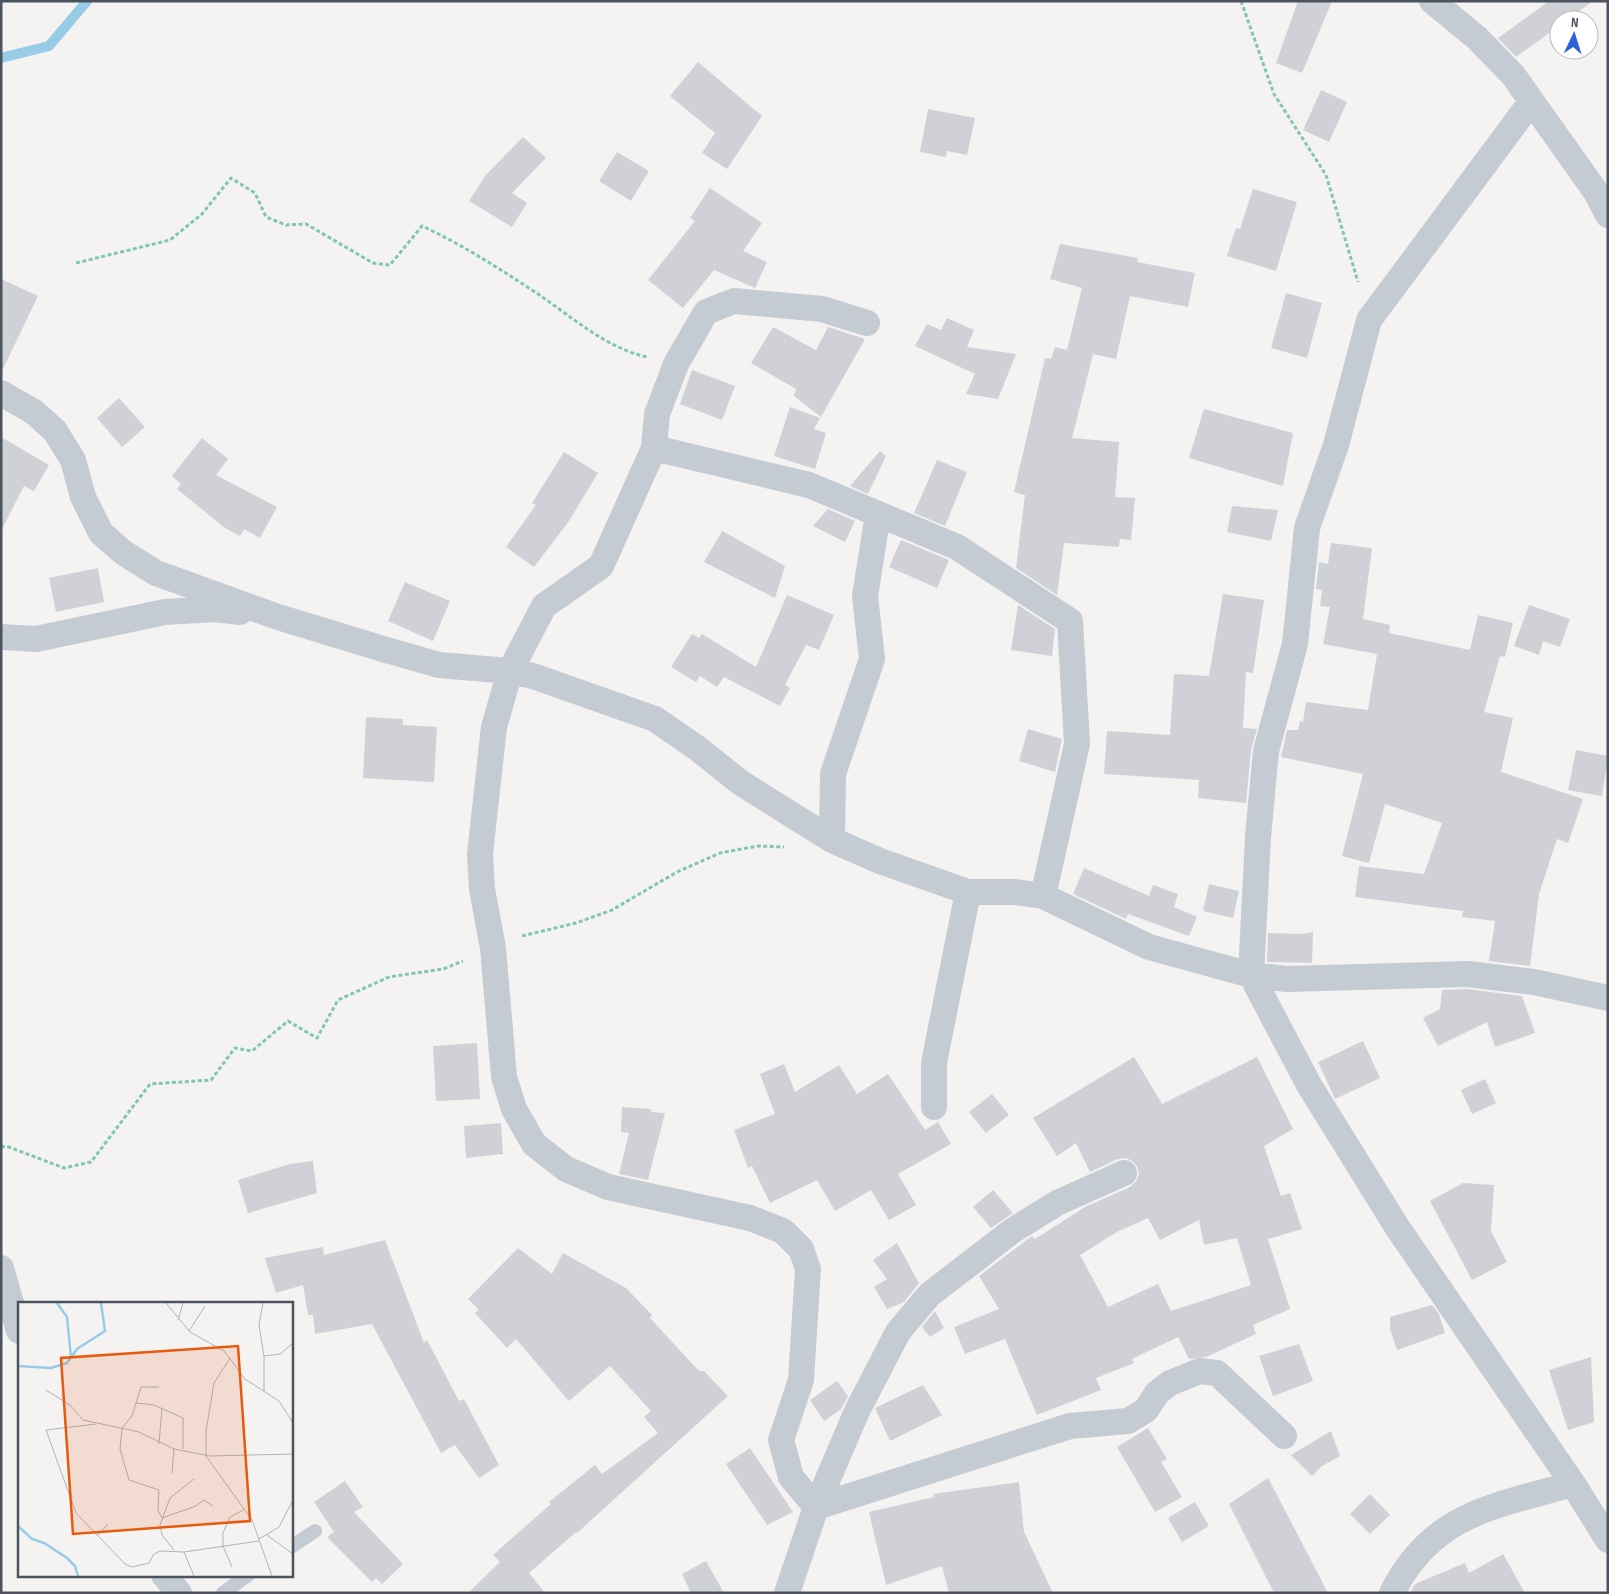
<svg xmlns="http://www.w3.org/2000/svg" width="1609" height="1594" viewBox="0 0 1609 1594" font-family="'Sofia Sans Condensed',sans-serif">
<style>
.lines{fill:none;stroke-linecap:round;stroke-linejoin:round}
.stream{stroke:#97cce6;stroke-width:10}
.building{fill:#d0d1d6;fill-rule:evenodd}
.path{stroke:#80c8ad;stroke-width:3;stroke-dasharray:4 2.5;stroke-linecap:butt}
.service{stroke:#c4cbd2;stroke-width:14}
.minor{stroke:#c4cbd2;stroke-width:26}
.inset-river{fill:none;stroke:#97cce6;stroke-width:2.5}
.inset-road{fill:none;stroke:#b0b3b7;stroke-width:1}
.view{fill:#e8590c;fill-opacity:0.15;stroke:#e8590c;stroke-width:2.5}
.inset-edge{fill:none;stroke:#4b535e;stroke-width:2.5}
</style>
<rect width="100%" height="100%" fill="#f4f3f2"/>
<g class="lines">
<!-- stream -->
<path class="stream" d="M 1,58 L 49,46 L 87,1"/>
</g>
<!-- building -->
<path class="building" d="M 1298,1 L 1332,1 L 1302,73 L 1276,63 Z
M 1549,1 L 1593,1 L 1567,20 L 1559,20 L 1559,26 L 1516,57 L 1498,38 Z
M 698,62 L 762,116 L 727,169 L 702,153 L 715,133 L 670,96 Z
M 1321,90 L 1347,102 L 1329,142 L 1303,130 Z
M 928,109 L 975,118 L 967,155 L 947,151 L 946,157 L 920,152 Z
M 523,137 L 546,158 L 512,193 L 527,203 L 512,227 L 469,201 L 486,175 Z
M 617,152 L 649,171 L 631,201 L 599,181 Z
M 710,188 L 762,223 L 743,251 L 767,262 L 755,288 L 714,270 L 683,308 L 648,280 L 695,221 L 690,218 Z
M 1253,189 L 1297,202 L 1276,271 L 1227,256 L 1236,228 L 1240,229 Z
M 1060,244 L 1138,258 L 1137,262 L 1195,273 L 1188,307 L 1130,296 L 1116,359 L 1093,354 L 1072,438 L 1119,442 L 1115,497 L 1135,498 L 1131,540 L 1120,539 L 1119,547 L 1064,543 L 1057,595 L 1016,568 L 1025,495 L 1014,492 L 1045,358 L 1051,359 L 1055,347 L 1067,350 L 1082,288 L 1050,279 Z
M 1,279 L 38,296 L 1,373 Z
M 1286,293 L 1322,303 L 1307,358 L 1271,348 Z
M 947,318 L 974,330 L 967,347 L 1016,354 L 998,399 L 966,394 L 975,374 L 915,346 L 927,324 L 941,330 Z
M 773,327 L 816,350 L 828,327 L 865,339 L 821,417 L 794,396 L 796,389 L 751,363 Z
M 692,370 L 735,386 L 722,420 L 680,404 Z
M 119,398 L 145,427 L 122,447 L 97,418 Z
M 790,407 L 820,418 L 814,429 L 826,433 L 815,469 L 774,456 Z
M 1204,409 L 1293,433 L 1283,486 L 1189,458 Z
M 1,437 L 49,465 L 34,491 L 24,486 L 1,531 Z
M 202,438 L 228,459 L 216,475 L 277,507 L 260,538 L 244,529 L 240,536 L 225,528 L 177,489 L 181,484 L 172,476 Z
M 880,451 L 886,456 L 868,494 L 850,486 Z
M 564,452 L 598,473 L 569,521 L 534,567 L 506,547 L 536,505 L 532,503 Z
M 937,460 L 967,472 L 945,526 L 914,513 Z
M 1232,506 L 1278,510 L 1271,541 L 1227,532 Z
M 828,509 L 855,521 L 845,542 L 813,526 Z
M 722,531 L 785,566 L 775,598 L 704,562 Z
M 901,540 L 949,560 L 937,588 L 889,567 Z
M 1331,543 L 1372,548 L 1363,619 L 1390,625 L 1389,633 L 1470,650 L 1478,615 L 1513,623 L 1505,657 L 1500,656 L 1484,712 L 1513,718 L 1501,772 L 1583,799 L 1568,843 L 1557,839 L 1539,894 L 1530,966 L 1489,961 L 1495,921 L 1462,917 L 1463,911 L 1355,897 L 1359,866 L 1424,874 L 1442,823 L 1385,804 L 1369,863 L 1342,856 L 1363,774 L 1281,757 L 1287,730 L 1298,730 L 1300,721 L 1303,722 L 1306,702 L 1368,710 L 1377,654 L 1323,644 L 1330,607 L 1320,606 L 1322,590 L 1316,589 L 1319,562 L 1328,564 Z
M 98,568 L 104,602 L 56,612 L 49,578 Z
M 405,582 L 450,601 L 433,641 L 388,621 Z
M 1223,594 L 1264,600 L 1253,673 L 1246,672 L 1243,728 L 1257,729 L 1251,750 L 1246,803 L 1198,798 L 1199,780 L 1104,774 L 1107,731 L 1170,735 L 1174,674 L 1209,676 Z
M 787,595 L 834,615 L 819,650 L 806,645 L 785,685 L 790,688 L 780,706 L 724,677 L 717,687 L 700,676 L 696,682 L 671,667 L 692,634 L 699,638 L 702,634 L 756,667 Z
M 1018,605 L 1055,629 L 1052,656 L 1011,650 Z
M 1529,605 L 1570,619 L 1560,647 L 1543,641 L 1539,655 L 1514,646 Z
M 366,717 L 403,719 L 403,725 L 437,727 L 434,782 L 363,778 Z
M 1028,729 L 1062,739 L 1055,772 L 1019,761 Z
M 1576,750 L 1608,756 L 1602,796 L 1568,790 Z
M 1084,868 L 1149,896 L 1153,885 L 1178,894 L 1174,907 L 1197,917 L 1189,936 L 1128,914 L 1126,919 L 1073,894 Z
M 1209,884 L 1239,891 L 1233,918 L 1203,911 Z
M 1313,932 L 1312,963 L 1267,962 L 1268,933 L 1302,934 Z
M 1467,989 L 1522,996 L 1535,1033 L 1495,1047 L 1487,1022 L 1438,1046 L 1423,1018 L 1440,1009 L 1442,990 Z
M 1363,1041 L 1380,1078 L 1335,1099 L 1318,1062 Z
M 477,1043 L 480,1099 L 436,1101 L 433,1046 Z
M 1134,1057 L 1162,1104 L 1257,1057 L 1293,1129 L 1264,1146 L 1281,1196 L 1290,1193 L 1302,1229 L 1268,1239 L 1290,1309 L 1253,1325 L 1256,1334 L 1206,1357 L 1189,1359 L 1178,1337 L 1132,1359 L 1134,1363 L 1096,1378 L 1101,1390 L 1037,1415 L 1005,1339 L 965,1354 L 954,1327 L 999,1309 L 979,1276 L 1032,1236 L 1035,1239 L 1085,1207 L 1130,1187 L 1136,1181 L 1139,1174 L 1137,1166 L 1132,1161 L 1126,1158 L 1118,1159 L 1090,1172 L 1076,1143 L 1057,1156 L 1033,1118 ZM 1148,1218 L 1160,1240 L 1199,1220 L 1204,1245 L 1237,1238 L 1251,1285 L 1171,1311 L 1158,1284 L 1108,1307 L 1080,1255 L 1117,1232 Z
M 784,1064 L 795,1092 L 839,1065 L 857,1094 L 888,1074 L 925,1130 L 938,1122 L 951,1144 L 898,1174 L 916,1205 L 889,1220 L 871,1190 L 835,1211 L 817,1180 L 770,1203 L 752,1166 L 748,1168 L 734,1130 L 775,1114 L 760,1074 Z
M 1485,1079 L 1496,1103 L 1472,1114 L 1461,1090 Z
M 992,1094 L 1009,1115 L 986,1133 L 969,1112 Z
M 622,1107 L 651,1109 L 651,1112 L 665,1113 L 648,1180 L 619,1174 L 629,1133 L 621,1132 Z
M 501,1123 L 503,1154 L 466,1158 L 464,1126 Z
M 313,1161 L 317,1193 L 248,1213 L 238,1180 L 290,1164 Z
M 1463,1183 L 1494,1185 L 1491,1231 L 1507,1262 L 1472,1280 L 1430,1201 Z
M 993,1190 L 1013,1213 L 991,1228 L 973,1207 Z
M 385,1240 L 424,1343 L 427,1340 L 459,1401 L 464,1399 L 499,1465 L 479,1478 L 455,1445 L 441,1453 L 372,1324 L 315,1334 L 313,1315 L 308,1315 L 303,1285 L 276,1293 L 265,1258 L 323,1247 L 324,1255 Z
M 897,1243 L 919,1283 L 904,1302 L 887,1309 L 874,1287 L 887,1279 L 873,1260 Z
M 518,1248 L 552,1274 L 563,1253 L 626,1288 L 652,1315 L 650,1318 L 699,1371 L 704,1371 L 728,1396 L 577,1533 L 576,1532 L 529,1573 L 545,1593 L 468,1593 L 500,1562 L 493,1555 L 551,1504 L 549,1502 L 595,1465 L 602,1474 L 658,1433 L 644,1417 L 651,1411 L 610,1366 L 569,1401 L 516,1339 L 507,1348 L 475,1313 L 479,1310 L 468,1299 Z
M 1432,1305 L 1439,1314 L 1445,1333 L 1397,1350 L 1390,1329 L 1390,1317 Z
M 935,1311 L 944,1328 L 930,1337 L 922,1327 Z
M 1299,1344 L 1313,1381 L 1273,1396 L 1259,1356 Z
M 1591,1357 L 1594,1422 L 1568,1430 L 1549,1370 Z
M 837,1381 L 848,1396 L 841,1409 L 824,1421 L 810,1400 Z
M 923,1385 L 942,1415 L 890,1441 L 875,1408 Z
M 1148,1428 L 1167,1459 L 1161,1462 L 1182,1497 L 1155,1512 L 1117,1447 Z
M 1331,1431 L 1340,1456 L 1322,1466 L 1312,1476 L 1291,1455 Z
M 750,1448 L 793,1512 L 767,1525 L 726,1464 Z
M 1268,1478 L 1278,1497 L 1328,1593 L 1274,1593 L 1229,1504 Z
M 345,1481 L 363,1507 L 354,1512 L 403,1564 L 382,1584 L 376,1578 L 372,1582 L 327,1537 L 334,1532 L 314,1502 Z
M 1019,1482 L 1024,1532 L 1053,1593 L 949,1593 L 942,1566 L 886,1585 L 869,1512 L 934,1497 L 933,1494 Z
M 1370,1494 L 1390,1515 L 1370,1534 L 1350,1514 Z
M 1195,1502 L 1209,1526 L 1182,1542 L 1168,1518 Z
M 1503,1554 L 1525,1593 L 1410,1593 L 1415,1584 L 1465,1563 L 1469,1573 Z
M 706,1561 L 724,1593 L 691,1593 L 682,1574 Z"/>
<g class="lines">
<!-- path -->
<path class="path" d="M 1241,1 L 1274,94 L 1326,175 L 1358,282
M 76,263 L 170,240 L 202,214 L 231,178 L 255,193 L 266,217 L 286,225 L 306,224 L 373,263 L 390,265 L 422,226 C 463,245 500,269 538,294 C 572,317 606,348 647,357
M 522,936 L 576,923 L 612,910 L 677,872 L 720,853 L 758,846 L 784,847
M 1,1147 L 6,1146 L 64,1168 L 91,1162 L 150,1084 L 211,1080 L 235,1048 L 252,1051 L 288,1021 L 317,1038 L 338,1000 L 389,977 L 443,969 L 463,961"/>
<!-- service -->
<path class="service" d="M 291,1547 L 315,1531
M 223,1593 L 248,1575"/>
<!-- minor -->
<path class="minor" d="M 1432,1 L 1477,38 L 1513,75 L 1596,192 L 1608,215
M 1531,102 L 1369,320 L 1336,445 L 1307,528 L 1295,644 L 1266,751 L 1258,837 L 1251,975 L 1309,1085 L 1397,1227 L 1573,1484 L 1608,1540
M 1,393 L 34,412 L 55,431 L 73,460 L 83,497 L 101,533 L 124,553 L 156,573 L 278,617 L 383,649 L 439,665 L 510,671 L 533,676 L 655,719 L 697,748 L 741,783 L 832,840 L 880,861 L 968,892 L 1016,892 L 1043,896 L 1149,947 L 1251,975 L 1287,979 L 1468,974 L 1534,982 L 1608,998
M 654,448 L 809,485 L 957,547 L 1070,621 L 1077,744 L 1043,896
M 1,637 L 36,639 L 165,612 L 215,609 L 240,612
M 832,840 L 833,774 L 872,659 L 865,596 L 878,514
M 934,1107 L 934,1063 L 968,892
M 1,1268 L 19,1331
M 816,1507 L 791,1477 L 781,1440 L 801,1380 L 808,1269 L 801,1249 L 783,1231 L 750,1218 L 608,1187 L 566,1169 L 534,1144 L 514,1109 L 504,1077 L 493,948 L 482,889 L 480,854 L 494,727 L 510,671 L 544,606 L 601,566 L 654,448 L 657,414 L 676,364 L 706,312 L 734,301 L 822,309 L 867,323
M 816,1507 L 1070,1426 L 1128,1421 L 1146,1410 L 1157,1393 L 1170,1383 L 1200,1371 L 1217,1373 L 1284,1436
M 164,1575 L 179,1593
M 787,1593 L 816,1507 L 857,1411 L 898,1332 L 929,1295 L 1012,1231 L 1057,1203 L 1124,1173
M 1392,1593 C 1432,1513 1495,1506 1573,1484"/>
</g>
<!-- overview -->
<g transform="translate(18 1302)">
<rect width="275" height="275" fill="#f4f3f2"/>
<path class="inset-river" d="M 39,1 L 49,15 L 53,55M 0,64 L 33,66 L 49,61 L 59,47 L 87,29 L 83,1M 0,224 L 14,237 L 26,241 L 49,256 L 57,264 L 60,274"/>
<path class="inset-road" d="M 148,1 L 172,30 L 206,49 L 227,77 L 261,99 L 275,121M 245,1 L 241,23 L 246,54 L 246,89M 160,18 L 165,1M 171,29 L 187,4M 246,54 L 262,52 L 275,41M 212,56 L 196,81 L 188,129 L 188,154 L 234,218 L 254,274M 141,85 L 123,85 L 114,114 L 104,126 L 102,147 L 111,178 L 141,188 L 140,209 L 144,216M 28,88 L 52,103 L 65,118 L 121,130 L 156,147 L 192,154 L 275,152M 118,101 L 136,103 L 165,116 L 165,147M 78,122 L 28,128 L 58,211 L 107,262 L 114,265 L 131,261 L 136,252 L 142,249 L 166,250 L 241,239M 141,142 L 144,106M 154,171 L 156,147M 144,216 L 178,204 L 186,198 L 195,204M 249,233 L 275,252M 79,234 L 90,222M 241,237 L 261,225 L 275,198M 156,248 L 144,233 L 142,223 L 152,196 L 176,177M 166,250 L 176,274M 214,265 L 205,244 L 205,231 L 212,215 L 227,207"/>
<path class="view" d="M 220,44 L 232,219 L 55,232 L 43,56 Z"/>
<rect width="275" height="275" class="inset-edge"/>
</g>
<!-- border -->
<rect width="1609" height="1594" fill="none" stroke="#4b535e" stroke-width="5"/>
<!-- north arrow -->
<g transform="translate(1574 35) rotate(4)"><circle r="24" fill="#ffffff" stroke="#b7babf"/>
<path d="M0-4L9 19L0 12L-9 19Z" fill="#2b62d6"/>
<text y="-8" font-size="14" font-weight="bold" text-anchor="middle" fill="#4b535e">N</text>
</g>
</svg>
